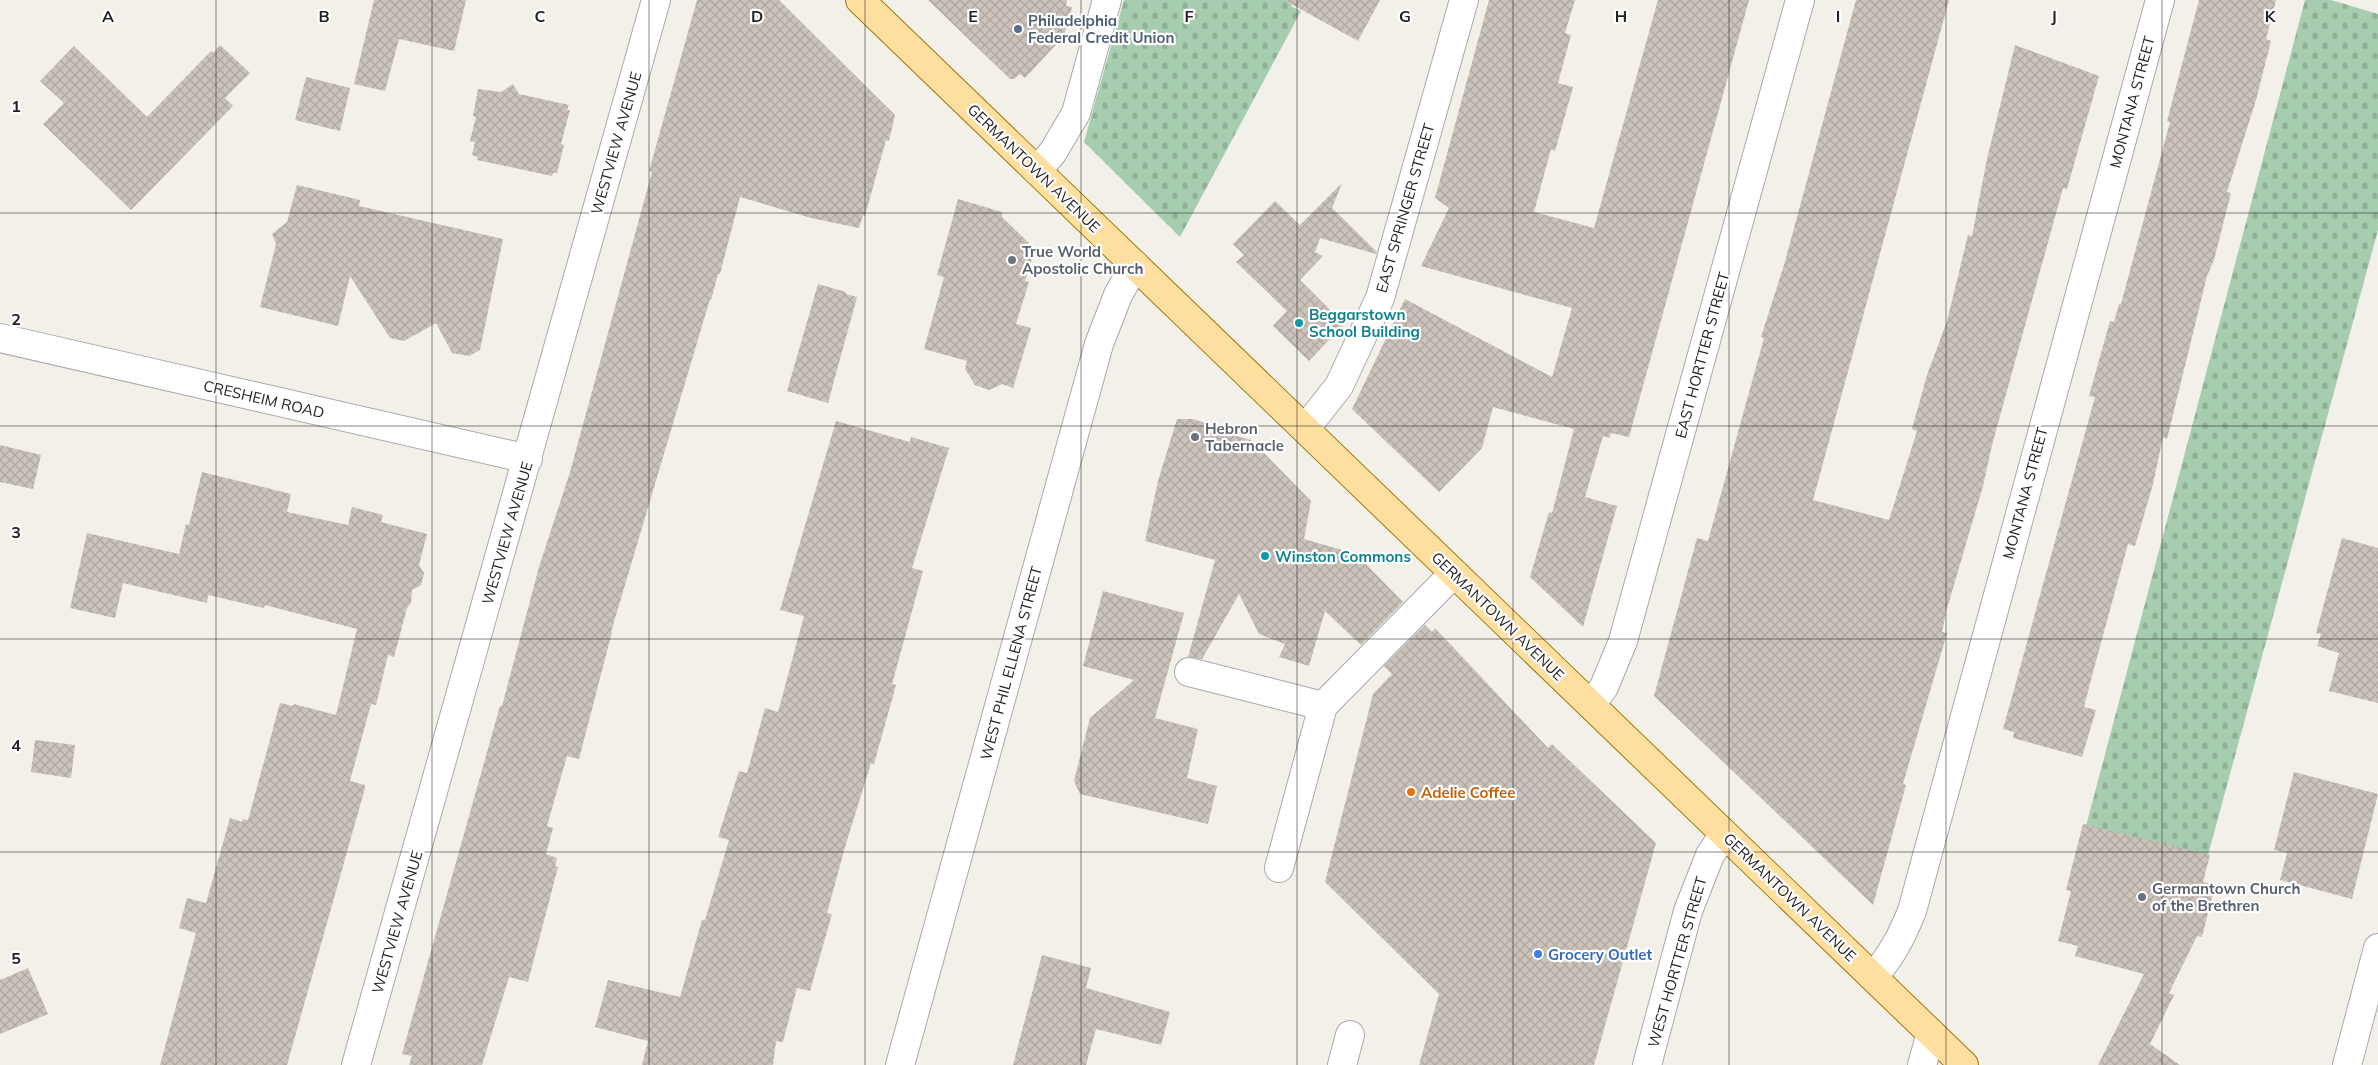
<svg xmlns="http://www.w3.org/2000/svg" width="2378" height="1065" viewBox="0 0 2378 1065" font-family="Mulish,sans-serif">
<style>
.cemetery{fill:url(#cemetery-stones)}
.building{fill:url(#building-cross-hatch)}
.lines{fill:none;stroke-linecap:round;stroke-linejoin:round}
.minor-casing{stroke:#a9a9a9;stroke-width:30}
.major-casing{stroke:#9f7900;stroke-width:30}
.minor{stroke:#fff;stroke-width:28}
.major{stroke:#ffdfa0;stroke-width:28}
.grid{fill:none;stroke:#222;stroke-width:1;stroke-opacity:0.55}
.service-dot{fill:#5c6f8a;stroke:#fff;stroke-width:2}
.worship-dot{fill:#6b7280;stroke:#fff;stroke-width:2}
.culture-dot{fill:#0f9aa8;stroke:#fff;stroke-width:2}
.food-dot{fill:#e8710a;stroke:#fff;stroke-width:2}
.shop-dot{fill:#3f7fe0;stroke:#fff;stroke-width:2}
.labels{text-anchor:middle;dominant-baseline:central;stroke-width:4.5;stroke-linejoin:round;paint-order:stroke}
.service-label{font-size:15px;font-weight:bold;fill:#4e5e75;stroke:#fff;text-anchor:start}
.street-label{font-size:15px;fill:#222;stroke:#fff}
.worship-label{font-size:15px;font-weight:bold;fill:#5b616d;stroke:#fff;text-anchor:start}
.culture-label{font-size:15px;font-weight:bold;fill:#0d838f;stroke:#fff;text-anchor:start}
.food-label{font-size:15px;font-weight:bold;fill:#c56008;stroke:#fff;text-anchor:start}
.shop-label{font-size:15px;font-weight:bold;fill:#366cbe;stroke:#fff;text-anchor:start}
.grid-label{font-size:16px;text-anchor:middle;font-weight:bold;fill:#222;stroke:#fff;stroke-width:4.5;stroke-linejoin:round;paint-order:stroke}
</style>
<defs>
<pattern id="cemetery-stones" width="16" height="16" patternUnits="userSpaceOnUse" patternTransform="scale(1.25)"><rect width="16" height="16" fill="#a7cdb0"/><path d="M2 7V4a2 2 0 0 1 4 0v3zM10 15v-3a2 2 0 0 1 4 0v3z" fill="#8fb097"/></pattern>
<pattern id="building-cross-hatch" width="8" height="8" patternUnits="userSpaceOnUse" patternTransform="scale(1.25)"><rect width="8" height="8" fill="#cbc3ba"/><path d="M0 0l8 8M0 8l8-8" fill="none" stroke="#aea7a0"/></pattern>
</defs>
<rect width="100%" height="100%" fill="#f2f0e8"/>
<!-- cemetery -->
<path class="cemetery" d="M 1124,0 L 1294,0 L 1291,6 L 1301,11 L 1180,237 L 1084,142 Z
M 2305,0 L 2331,0 L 2378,14 L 2378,230 L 2208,855 L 2086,826 Z"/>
<!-- building -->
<path class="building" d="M 374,0 L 466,0 L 454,51 L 399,39 L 385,91 L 354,84 Z
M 697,0 L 779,0 L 895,115 L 889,141 L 886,140 L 865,216 L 863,215 L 859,228 L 811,218 L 740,197 L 720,274 L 718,274 L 711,300 L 710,299 L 611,632 L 612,632 L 579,759 L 567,756 L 547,826 L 553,828 L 546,854 L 557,858 L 555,866 L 558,867 L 528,982 L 509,977 L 482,1065 L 409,1065 L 412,1056 L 402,1054 L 500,706 L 502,706 L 539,567 L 570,472 L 652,172 L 649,171 Z
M 928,0 L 1067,0 L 1066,6 L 1072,7 L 1064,36 L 1025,78 L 1020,74 L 1014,79 L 1010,79 Z
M 1284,0 L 1380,0 L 1358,41 Z
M 1489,0 L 1575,0 L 1565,33 L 1571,35 L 1558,83 L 1573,87 L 1555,151 L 1551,149 L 1534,212 L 1594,228 L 1658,0 L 1749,0 L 1629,437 L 1611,433 L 1610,438 L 1603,436 L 1585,497 L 1617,506 L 1583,627 L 1530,577 L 1549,512 L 1552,513 L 1574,429 L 1493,407 L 1482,448 L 1439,492 L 1352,409 L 1405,299 L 1552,377 L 1572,308 L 1421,266 L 1449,208 L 1435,198 Z
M 1856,0 L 1949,0 L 1813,500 L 1889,520 L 1917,431 L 1912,429 L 1927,375 L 1947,321 L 1968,235 L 1972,236 L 1987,159 L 2015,45 L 2099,76 L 2067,189 L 2063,188 L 1992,445 L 1983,486 L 1946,612 L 1942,632 L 1947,633 L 1903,784 L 1906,785 L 1873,905 L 1654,696 L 1697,538 L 1708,541 L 1764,338 L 1761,337 L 1784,265 Z
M 2199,0 L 2276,0 L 2266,39 L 2271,41 L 2256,100 L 2227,192 L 2231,193 L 2214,260 L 2207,276 L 2167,439 L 2163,437 L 2153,484 L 2135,546 L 2128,544 L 2093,672 L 2084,707 L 2096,710 L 2082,757 L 2013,738 L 2014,732 L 2003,729 L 2095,397 L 2089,396 L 2110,321 L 2114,322 L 2119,304 L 2121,304 L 2170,122 L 2167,121 Z
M 220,45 L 250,73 L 225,98 L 233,106 L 131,210 L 43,124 L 64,103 L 40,81 L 74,46 L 147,117 L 211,51 L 213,53 Z
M 306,77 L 350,88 L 340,131 L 295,120 Z
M 513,84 L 519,94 L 569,105 L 567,110 L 570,110 L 561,144 L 564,145 L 557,173 L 553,173 L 552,176 L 477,160 L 478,157 L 472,155 L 475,142 L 470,141 L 476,117 L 473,116 L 478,89 L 501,92 Z
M 1342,183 L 1332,208 L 1377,252 L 1376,254 L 1320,238 L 1315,252 L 1323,256 L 1300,280 L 1344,324 L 1309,361 L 1273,326 L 1287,311 L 1236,262 L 1244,255 L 1233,244 L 1275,201 L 1300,225 Z
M 297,185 L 360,200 L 359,206 L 503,239 L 480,350 L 469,356 L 452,353 L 436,323 L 404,341 L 390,338 L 350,276 L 338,326 L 260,307 L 276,244 L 272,234 L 287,222 Z
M 958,199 L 1002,212 L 1002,217 L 1035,249 L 1025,281 L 1029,282 L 1016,324 L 1031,328 L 1013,388 L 1002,384 L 989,390 L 975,385 L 965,369 L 967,361 L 924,349 L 944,277 L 937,275 Z
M 818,284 L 846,292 L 846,294 L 857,297 L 828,403 L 787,391 Z
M 1177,419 L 1193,419 L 1220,428 L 1220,431 L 1251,440 L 1311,501 L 1304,539 L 1356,554 L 1403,602 L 1361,645 L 1325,611 L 1309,666 L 1279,657 L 1285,644 L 1259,634 L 1239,594 L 1202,659 L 1188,657 L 1215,560 L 1145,541 L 1158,481 Z
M 836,421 L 910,442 L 911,437 L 949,448 L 912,568 L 923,571 L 892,684 L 896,685 L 874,764 L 871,763 L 845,847 L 827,913 L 832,914 L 810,991 L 797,988 L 783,1042 L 776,1041 L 773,1065 L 642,1065 L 648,1041 L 595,1027 L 608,980 L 680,997 L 702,920 L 705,920 L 729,840 L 718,837 L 739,771 L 747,773 L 765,708 L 778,712 L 804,616 L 780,610 Z
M 0,445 L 41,455 L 33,489 L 0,482 Z
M 202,472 L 291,494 L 287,512 L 348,525 L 352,507 L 383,515 L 381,522 L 427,534 L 419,565 L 424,573 L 421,585 L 412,590 L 411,603 L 407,608 L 394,657 L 388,655 L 376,705 L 371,704 L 350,781 L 365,785 L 365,788 L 287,1065 L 160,1065 L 196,933 L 179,928 L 187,898 L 206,903 L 230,818 L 242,822 L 243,819 L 248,820 L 280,703 L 293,706 L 294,704 L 336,715 L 357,629 L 265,605 L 264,608 L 208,595 L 207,603 L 123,583 L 115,618 L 70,608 L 87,533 L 179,554 L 186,524 L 189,525 Z
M 2342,538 L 2378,548 L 2378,703 L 2329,691 L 2339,653 L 2317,646 L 2321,634 L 2316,633 Z
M 1103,591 L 1184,613 L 1155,718 L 1198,729 L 1187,778 L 1217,786 L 1208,824 L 1080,794 L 1074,781 L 1090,718 L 1134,680 L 1083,666 Z
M 1425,625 L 1432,632 L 1435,628 L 1548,748 L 1552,744 L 1656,843 L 1594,1065 L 1419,1065 L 1439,994 L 1325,882 L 1373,694 L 1392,674 L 1384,666 Z
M 35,740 L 75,745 L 71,778 L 31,772 Z
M 2294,772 L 2378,794 L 2352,899 L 2280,880 L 2287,853 L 2274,850 Z
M 2083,824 L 2210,855 L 2203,882 L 2215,885 L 2202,937 L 2197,936 L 2169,993 L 2174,995 L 2150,1044 L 2180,1065 L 2098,1065 L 2144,974 L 2075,956 L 2078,946 L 2058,941 L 2071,891 L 2066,890 Z
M 1042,955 L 1091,968 L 1086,988 L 1170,1012 L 1161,1045 L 1096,1029 L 1086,1065 L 1013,1065 Z
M 28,968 L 48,1014 L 0,1034 L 0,980 Z"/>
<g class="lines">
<!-- minor casing -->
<g class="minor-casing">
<path id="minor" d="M 1037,171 L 1053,152 L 1076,113 L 1107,0
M 0,338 L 528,459
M 1305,429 L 1339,386 L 1380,298 L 1464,0
M 1189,672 L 1323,706 L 1454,573
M 1591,705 L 1604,687 L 1623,641 L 1800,0
M 1279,868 L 1323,706
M 1873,977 C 1892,955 1901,938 1912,911 L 2160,0
M 356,1065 L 656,0
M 900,1065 L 1099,344 L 1118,295 L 1135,265
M 1342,1065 L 1350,1035
M 1647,1065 L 1688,911 L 1710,855 L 1724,834
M 1922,1065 L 1931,1033
M 2347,1065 L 2378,948"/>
</g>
<!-- major casing -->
<g class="major-casing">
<path id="major" d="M 860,0 L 1964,1065"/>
</g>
<!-- minor -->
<use href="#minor" class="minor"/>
<!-- major -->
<use href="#major" class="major"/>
</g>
<!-- grid -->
<path class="grid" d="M 216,0 L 216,1065M 432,0 L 432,1065M 649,0 L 649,1065M 865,0 L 865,1065M 1081,0 L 1081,1065M 1297,0 L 1297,1065M 1513,0 L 1513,1065M 1729,0 L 1729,1065M 1946,0 L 1946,1065M 2162,0 L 2162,1065M 0,213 L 2378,213M 0,426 L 2378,426M 0,639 L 2378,639M 0,852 L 2378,852"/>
<!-- markers -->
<circle class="service-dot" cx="1018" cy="29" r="5"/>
<g class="worship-dot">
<circle cx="1012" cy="260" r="5"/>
<circle cx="1195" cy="437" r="5"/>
<circle cx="2142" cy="897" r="5"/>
</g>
<g class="culture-dot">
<circle cx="1299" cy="323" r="5"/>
<circle cx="1265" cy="556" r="5"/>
</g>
<circle class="food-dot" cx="1411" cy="792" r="5"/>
<circle class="shop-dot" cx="1538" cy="954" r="5"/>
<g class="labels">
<!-- service labels -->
<g class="service-label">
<text x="1028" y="20">Philadelphia<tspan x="1028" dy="17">Federal Credit Union</tspan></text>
</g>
<!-- street labels -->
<g class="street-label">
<text transform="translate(2132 102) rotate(-75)">MONTANA STREET</text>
<text transform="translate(616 143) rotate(-74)">WESTVIEW AVENUE</text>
<text transform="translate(1034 168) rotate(44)">GERMANTOWN AVENUE</text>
<text transform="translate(1405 208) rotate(-74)">EAST SPRINGER STREET</text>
<text transform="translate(1702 355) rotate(-75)">EAST HORTTER STREET</text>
<text transform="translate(264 399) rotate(13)">CRESHEIM ROAD</text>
<text transform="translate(2025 493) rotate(-75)">MONTANA STREET</text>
<text transform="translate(507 533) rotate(-74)">WESTVIEW AVENUE</text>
<text transform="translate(1498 616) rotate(44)">GERMANTOWN AVENUE</text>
<text transform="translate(1011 663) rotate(-75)">WEST PHIL ELLENA STREET</text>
<text transform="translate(1790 897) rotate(44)">GERMANTOWN AVENUE</text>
<text transform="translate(397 922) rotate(-74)">WESTVIEW AVENUE</text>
<text transform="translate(1677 962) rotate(-74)">WEST HORTTER STREET</text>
</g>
<!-- worship labels -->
<g class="worship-label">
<text x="1022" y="251">True World<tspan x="1022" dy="17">Apostolic Church</tspan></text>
<text x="1205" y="428">Hebron<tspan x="1205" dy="17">Tabernacle</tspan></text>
<text x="2152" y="888">Germantown Church<tspan x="2152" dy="17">of the Brethren</tspan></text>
</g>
<!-- culture labels -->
<g class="culture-label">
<text x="1309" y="314">Beggarstown<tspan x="1309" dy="17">School Building</tspan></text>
<text x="1275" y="556">Winston Commons</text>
</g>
<!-- food labels -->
<g class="food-label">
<text x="1421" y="792">Adelie Coffee</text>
</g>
<!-- shop labels -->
<g class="shop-label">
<text x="1548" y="954">Grocery Outlet</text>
</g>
</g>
<g class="grid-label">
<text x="108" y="22">A</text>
<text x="324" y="22">B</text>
<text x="540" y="22">C</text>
<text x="757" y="22">D</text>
<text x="973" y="22">E</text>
<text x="1189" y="22">F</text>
<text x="1405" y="22">G</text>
<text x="1621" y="22">H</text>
<text x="1838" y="22">I</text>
<text x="2054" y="22">J</text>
<text x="2270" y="22">K</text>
<text x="16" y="112">1</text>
<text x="16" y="325">2</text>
<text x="16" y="538">3</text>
<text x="16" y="751">4</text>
<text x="16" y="964">5</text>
</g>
</svg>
